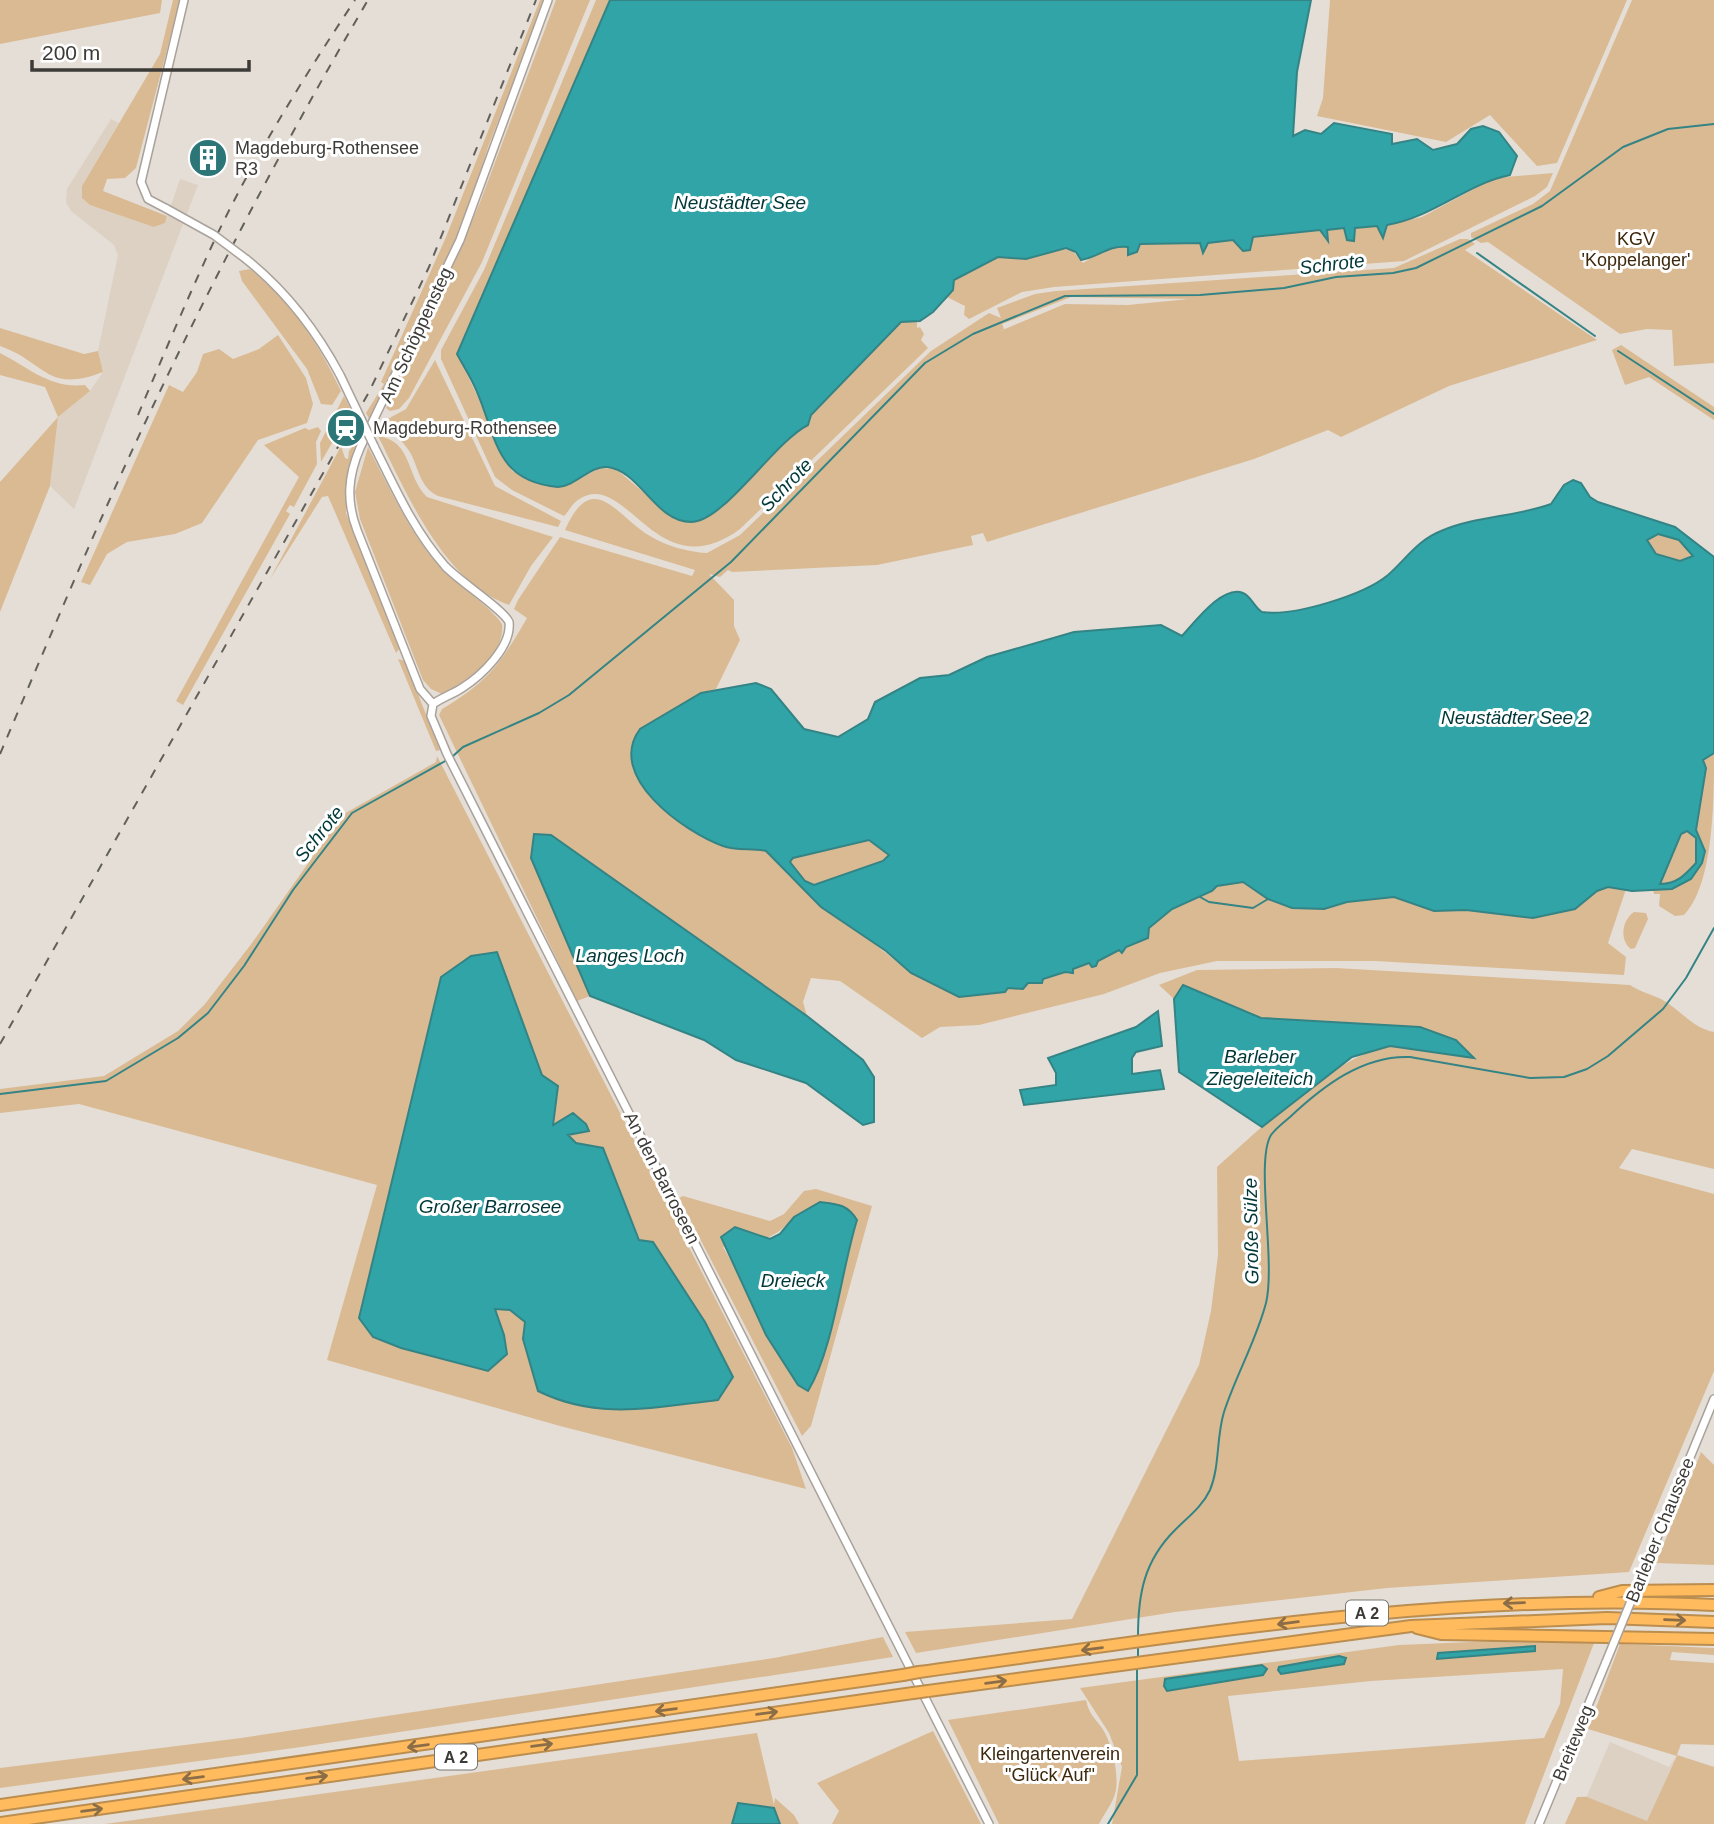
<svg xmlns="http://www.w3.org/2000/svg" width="1714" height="1824" viewBox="0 0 1714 1824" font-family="Helvetica,sans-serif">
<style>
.built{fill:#ddd1c3}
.green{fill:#daba93;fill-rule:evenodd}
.water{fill:#30a4a7;stroke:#348485;stroke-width:2;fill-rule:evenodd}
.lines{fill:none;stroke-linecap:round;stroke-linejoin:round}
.stream{stroke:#348485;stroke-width:2}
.tertiary-casing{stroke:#a9a29b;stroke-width:10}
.motorway-casing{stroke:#bb8e50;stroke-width:14}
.tertiary{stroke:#fff;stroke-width:7}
.motorway{stroke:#ffbb5e;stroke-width:10}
.rail{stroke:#63605b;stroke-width:2;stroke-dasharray:9 9;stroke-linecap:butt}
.tertiary-bridge-casing{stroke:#a9a29b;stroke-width:10;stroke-linecap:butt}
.motorway-bridge-casing{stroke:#bb8e50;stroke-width:14;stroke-linecap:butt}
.tertiary-bridge{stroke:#fff;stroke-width:7}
.motorway-bridge{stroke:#ffbb5e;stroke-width:10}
.oneway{stroke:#8b6e47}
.labels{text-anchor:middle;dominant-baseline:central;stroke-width:6;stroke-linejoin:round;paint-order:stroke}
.shield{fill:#fff;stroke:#777673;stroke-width:2}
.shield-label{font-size:16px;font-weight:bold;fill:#3d3b37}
.poi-label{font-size:18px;fill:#3d3b37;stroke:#fff;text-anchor:start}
.park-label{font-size:18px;fill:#3d280c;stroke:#fff}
.street-label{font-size:18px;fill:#3d3b37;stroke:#fff}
.water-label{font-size:19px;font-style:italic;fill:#003738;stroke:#fff}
</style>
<rect width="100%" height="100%" fill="#e5ded6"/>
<!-- built -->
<path class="built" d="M 111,119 L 119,123 L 82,186 L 129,217 L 154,227 L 165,223 L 180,179 L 198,185 L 74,509 L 50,486 L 58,417 L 90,391 L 103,372 L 98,351 L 118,255 L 114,245 L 71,211 L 66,202 L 67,189 Z
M 1610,1742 L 1669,1767 L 1677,1755 L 1714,1767 L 1714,1824 L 1565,1824 L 1577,1797 L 1587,1796 Z"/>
<!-- green -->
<path class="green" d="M 0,0 L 162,0 L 160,13 L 0,44 Z
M 173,0 L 180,0 L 136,168 L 125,178 L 107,179 L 103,191 L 167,216 L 165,223 L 154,227 L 90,205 L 82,198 L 82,186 L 160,54 Z
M 540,0 L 545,0 L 488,147 L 476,188 L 455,242 L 371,422 L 366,413 L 384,384 L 381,382 L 446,237 Z
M 556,0 L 590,0 L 482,262 L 409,398 L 399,409 L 390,411 L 386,408 L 421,342 L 420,336 L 479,205 Z
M 596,0 L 610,0 L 457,352 L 512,471 L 558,487 L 573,483 L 599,468 L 616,469 L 662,508 L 686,521 L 695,522 L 719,509 L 787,439 L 810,422 L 811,415 L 901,322 L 917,321 L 917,328 L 920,327 L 924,334 L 921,340 L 928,348 L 740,529 C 656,591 626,466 578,500 C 572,504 569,511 564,516 L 512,490 L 495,477 L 441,359 L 441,350 L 484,270 Z
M 1330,0 L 1627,0 L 1557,163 L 1537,166 L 1490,115 L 1446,142 L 1317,116 L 1323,98 Z
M 1632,0 L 1714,0 L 1714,363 L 1674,366 L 1672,330 L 1647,329 L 1620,334 L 1488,242 L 1481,243 L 1471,237 L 1471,233 L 1533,204 L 1550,191 Z
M 1553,173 L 1547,187 L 1535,196 L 1404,261 L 1054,287 L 1022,292 L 969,319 L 964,315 L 965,306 L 947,297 L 953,290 L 953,280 L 998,257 L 1033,258 L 1056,249 L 1072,250 L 1083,263 L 1111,246 L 1129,247 L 1128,254 L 1139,244 L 1200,243 L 1203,251 L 1208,243 L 1321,230 L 1327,239 L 1326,230 L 1344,228 L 1354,241 L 1355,228 L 1378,226 L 1383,238 L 1386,225 L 1422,217 L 1494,178 Z
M 1460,239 L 1468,239 L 1475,244 L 1465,250 L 1597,340 L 1449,386 L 1341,437 L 1328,430 L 1254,459 L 987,542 L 983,533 L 971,536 L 973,545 L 877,565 L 732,572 L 728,570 L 720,577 L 709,574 L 734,600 L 734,626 L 740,640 L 716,689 L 701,693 L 655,801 C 676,820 699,840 726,847 C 739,851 753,848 766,851 L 789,876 L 911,973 L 959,997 L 1005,992 L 1008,988 L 1065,972 L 1069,974 L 1073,969 L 1120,950 L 1123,953 L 1126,947 L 1148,938 L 1149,928 L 1172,909 L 1212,891 L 1217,886 L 1244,882 L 1268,899 L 1292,908 L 1324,909 L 1347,902 L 1394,897 L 1434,911 L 1466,910 L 1533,918 L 1575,909 L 1597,891 L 1608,887 L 1626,889 L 1608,943 L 1626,957 L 1624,975 L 1375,961 L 1217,961 L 1160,973 L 1104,994 L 979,1025 L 940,1027 L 922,1038 L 840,981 L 811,978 L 803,1002 L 807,1016 L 551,835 L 535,834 L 531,858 L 590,996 L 577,1001 L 439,715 L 442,709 C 488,682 501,663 527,618 L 514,609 L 518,600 L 560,537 L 692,576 L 695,570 L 565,530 C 593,467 616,516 650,536 C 666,546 688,552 707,553 L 740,535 L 931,351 L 989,313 L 1001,318 L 997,308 L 1035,294 L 1056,291 L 1394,268 ZM 1071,297 L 1189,299 L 1128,305 L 1065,304 L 1000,331 L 1004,329 L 1002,324 Z
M 250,269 C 291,302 319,344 341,391 L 332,405 L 321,404 L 307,369 L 242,281 L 239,271 Z
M 0,328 L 84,354 L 98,351 L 103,372 C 46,394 46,362 0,346 Z
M 278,335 L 306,378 L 313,404 L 307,423 L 258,440 L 202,523 L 175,534 L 127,542 L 107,554 L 90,585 L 81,582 L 169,385 L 183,392 L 197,372 L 203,354 L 219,349 L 233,359 L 259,349 Z
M 1621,345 L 1714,407 L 1714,420 L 1649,377 L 1625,385 L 1612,350 Z
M 0,353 C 29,368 51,389 85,385 L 90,391 L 58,417 L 50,486 L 0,612 L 0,482 L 58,417 L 45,387 L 0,375 Z
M 435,360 L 495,486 L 561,521 L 558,527 L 438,496 C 420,487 419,470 411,454 C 405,443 395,436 393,426 L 382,422 L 406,409 Z
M 344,396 L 351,410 L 321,462 L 320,443 Z
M 305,428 L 309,430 L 318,427 L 321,431 L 316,442 L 317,464 L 294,507 L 290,505 L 286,511 L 290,514 L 183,705 L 176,701 L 299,477 L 264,445 Z
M 362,434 L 346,481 L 346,513 L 400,648 L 396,653 L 328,496 L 322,497 L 270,579 L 341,446 L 345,458 L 348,459 L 349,451 Z
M 378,436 C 413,441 406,477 427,497 L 553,537 L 531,566 L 509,605 C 444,583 406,492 378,436 Z
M 368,447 C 389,487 408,530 438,565 C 454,582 493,609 502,624 C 506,655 466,682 442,694 L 431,689 L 423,680 L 360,519 L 355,492 Z
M 1653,534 C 1669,533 1686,541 1693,556 C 1678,565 1655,559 1647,542 Z
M 398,659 L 405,661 L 440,750 L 436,751 Z
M 1714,753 C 1714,800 1714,884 1684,915 L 1675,916 L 1659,906 L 1660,894 L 1654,894 L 1653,890 L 1672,889 L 1702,863 L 1696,830 L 1706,768 L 1703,760 Z
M 437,756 L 792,1448 L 806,1489 L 560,1426 L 327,1360 L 377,1185 L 79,1104 L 0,1113 L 0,1089 L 104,1076 L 178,1031 L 205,1004 L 252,943 L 342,815 L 436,762 ZM 497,952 L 542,1075 L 553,1126 L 576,1143 L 603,1148 L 640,1240 L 679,1286 L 705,1322 L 713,1339 L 538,1390 L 523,1339 L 525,1321 L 510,1310 L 494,1309 L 504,1335 L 488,1371 L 401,1348 L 373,1337 Z
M 1687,831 L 1696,838 L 1696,863 C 1685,875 1677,884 1659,884 L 1681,834 Z
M 870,840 L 889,854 L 883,861 L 814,885 L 805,881 L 789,862 L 793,858 Z
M 1634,912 L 1646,913 L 1648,919 L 1635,948 L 1631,949 C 1619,940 1622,920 1634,912 Z
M 1336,968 L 1630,985 C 1641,992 1650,994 1661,999 C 1680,1009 1692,1028 1714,1032 L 1714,1169 L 1632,1149 L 1619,1168 L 1714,1194 L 1714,1371 L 1629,1572 L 1387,1588 L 1175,1612 L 916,1653 L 905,1632 L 1072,1619 L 1199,1365 L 1211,1311 L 1218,1255 L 1217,1167 C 1259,1130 1333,1057 1387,1047 C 1410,1042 1448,1056 1473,1057 L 1420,1027 L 1261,1018 L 1183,985 L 1174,999 L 1159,985 L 1197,970 Z
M 816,1189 L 872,1206 L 811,1426 L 802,1436 L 679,1198 L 683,1196 L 770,1221 L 784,1214 L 804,1191 ZM 794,1217 L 857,1220 L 844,1263 L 747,1289 L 723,1247 C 755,1241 772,1243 794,1217 Z
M 1701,1452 L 1714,1465 L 1714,1565 L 1656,1563 Z
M 883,1637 L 893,1657 L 301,1747 L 0,1788 L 0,1768 L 241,1738 L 774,1658 Z
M 1521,1640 L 1594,1643 L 1525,1824 L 1112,1824 L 1122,1767 L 1109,1733 L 1080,1688 L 1399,1645 ZM 1563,1669 L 1560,1704 L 1544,1738 L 1239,1761 L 1228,1696 L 1371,1681 Z
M 1620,1644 L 1714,1648 L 1714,1655 L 1672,1652 L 1670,1660 L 1714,1663 L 1714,1745 L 1681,1744 L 1677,1755 L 1714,1767 L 1714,1824 L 1565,1824 L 1577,1797 L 1587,1797 L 1647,1821 L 1677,1756 L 1588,1729 Z
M 1086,1700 C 1089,1714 1094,1717 1102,1728 C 1112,1743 1120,1776 1115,1794 C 1112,1804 1104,1814 1099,1824 L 999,1824 L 948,1720 Z
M 933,1731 L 981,1824 L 832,1824 L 839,1811 L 817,1783 Z
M 757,1733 L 774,1805 L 775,1798 L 794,1815 L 799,1824 L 780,1824 L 774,1808 L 738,1803 L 732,1824 L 105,1824 Z"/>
<!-- water -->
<path class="water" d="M 610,0 L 1311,0 L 1297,72 L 1293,136 L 1305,130 L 1321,134 L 1334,123 L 1392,134 L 1392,144 L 1417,139 L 1433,150 L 1457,144 L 1471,129 L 1483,126 L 1499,132 L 1517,156 L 1510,175 C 1466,184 1436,216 1387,225 L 1383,238 L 1377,226 L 1355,228 L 1354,241 L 1347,240 L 1344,228 L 1327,230 L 1328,241 L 1320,230 L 1253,237 L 1250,250 L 1243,251 L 1233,240 L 1208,243 L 1203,253 L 1200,243 L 1140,244 L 1137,252 L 1128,255 L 1128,247 C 1108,245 1099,257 1081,260 L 1076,252 L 1066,248 L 1026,259 L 998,257 L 954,280 L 953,290 L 933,312 L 920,321 L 901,322 L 811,415 L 808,425 C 774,442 724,522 691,522 C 655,522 640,470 607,467 C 589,466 576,486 558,487 C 495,481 497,438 477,392 C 472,379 464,367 457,354 Z
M 1573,480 L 1581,483 L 1590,497 L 1598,502 L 1675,527 L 1714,557 L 1714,753 L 1703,760 L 1706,768 L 1696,830 L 1705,851 L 1702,863 L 1691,879 L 1672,889 L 1632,891 L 1608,887 L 1597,891 L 1575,909 L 1533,918 L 1466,910 L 1434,911 L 1394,897 L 1347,902 L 1324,909 L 1292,908 L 1268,899 L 1243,882 L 1217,886 L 1212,891 L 1172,909 L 1149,928 L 1148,938 L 1126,947 L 1122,953 L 1119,950 L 1098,961 L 1096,966 L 1092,967 L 1089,963 L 1073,969 L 1073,973 L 1065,972 L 1043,979 L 1042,983 L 1028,983 L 1023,989 L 1008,988 L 1005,992 L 959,997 L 911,973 L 886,951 L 821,907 L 766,851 C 751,848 736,851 723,846 C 684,832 605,776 640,729 L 701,693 L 756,683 L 771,689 L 804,729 L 838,737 L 868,719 L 875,702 L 920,678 L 949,675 L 987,657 L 1074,632 L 1161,625 L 1182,636 C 1194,623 1223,584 1243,593 C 1251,596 1254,607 1262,612 C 1293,617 1364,595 1388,575 C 1406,559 1418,540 1441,531 C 1476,516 1515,517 1551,504 L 1564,485 ZM 1658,534 L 1679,540 L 1693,556 L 1680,561 L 1656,554 L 1647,540 ZM 1687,831 L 1696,838 L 1696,863 C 1685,875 1677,884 1660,884 L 1681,834 ZM 869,840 L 889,855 L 883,861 L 814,885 L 805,881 L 790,862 L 793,858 Z
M 534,834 L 551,835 L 807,1016 L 863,1060 L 874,1077 L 874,1122 L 863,1125 L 806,1083 L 736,1060 L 704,1040 L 590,996 L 531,858 Z
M 497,952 L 542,1075 L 558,1086 L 553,1125 L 573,1113 L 586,1124 L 589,1131 L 568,1135 L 576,1143 L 603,1148 L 639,1240 L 653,1242 L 705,1322 L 733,1377 L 718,1400 C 654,1407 599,1421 538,1391 L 523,1339 L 525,1322 L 510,1310 L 495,1309 L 504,1335 L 507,1354 L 488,1371 L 401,1348 L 373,1337 L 359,1318 L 441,977 L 471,956 Z
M 1183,985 L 1261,1018 L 1420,1027 L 1456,1040 L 1474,1058 L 1390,1046 L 1352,1057 L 1262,1127 L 1179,1072 L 1174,999 Z
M 1158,1011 L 1162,1046 L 1136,1052 L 1132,1058 L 1132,1074 L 1160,1070 L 1164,1089 L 1024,1105 L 1020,1090 L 1056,1085 L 1056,1073 L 1048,1058 L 1136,1027 Z
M 820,1202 C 837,1204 847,1204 857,1220 C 841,1271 834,1348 808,1391 L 798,1385 L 766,1335 L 721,1237 L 735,1227 L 770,1239 L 780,1234 L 794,1217 Z
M 1535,1646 L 1535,1651 L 1437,1659 L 1438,1653 Z
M 1339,1656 L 1346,1658 L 1344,1664 L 1281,1674 L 1278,1670 L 1279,1667 Z
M 1262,1665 L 1267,1669 L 1263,1675 L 1167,1691 L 1164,1686 L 1165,1679 Z
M 738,1803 L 774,1808 L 780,1824 L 732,1824 Z"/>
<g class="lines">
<!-- stream -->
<path class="stream" d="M 1477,253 L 1595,336
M 1618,351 L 1714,414
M 452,757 L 463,747 L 539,713 L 569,695 L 731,562 L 925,363 L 973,334 L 1065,296 L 1200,295 L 1284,288 L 1336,277 L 1393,273 L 1416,268 L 1542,206 L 1623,147 L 1668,129 L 1714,124
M 1200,897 L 1209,902 L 1253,908 L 1268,899
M 0,1094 L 106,1081 L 178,1038 L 208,1013 L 244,966 L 293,890 L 352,813 L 447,760
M 1138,1636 C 1138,1594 1144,1561 1175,1530 C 1188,1517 1202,1507 1210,1490 C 1220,1466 1216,1438 1224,1412 C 1236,1375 1256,1341 1266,1303 C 1276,1262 1255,1161 1271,1135 C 1276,1128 1284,1122 1290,1117 C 1323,1086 1363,1055 1410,1057 L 1530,1078 L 1564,1077 L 1587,1069 L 1608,1056 L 1663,1009 L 1686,978 L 1714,928
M 1138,1657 L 1138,1645
M 1108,1824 L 1137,1775 L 1137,1666"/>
<!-- tertiary casing -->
<g class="tertiary-casing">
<path id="tertiary" d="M 167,209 L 148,199 L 141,182 L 184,0
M 246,259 C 286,291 316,330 340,375
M 374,446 C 395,488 414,531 445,566 C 460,582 503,609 509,622 C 512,647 481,676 462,688 C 453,694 441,698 433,704
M 433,704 L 431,716 L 447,754 L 989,1824
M 433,704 L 420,689 L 357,530 C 346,501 348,476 360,448 L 460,240 L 548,0
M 1645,1567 L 1714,1399
M 1539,1824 L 1606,1662"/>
</g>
<!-- motorway casing -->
<g class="motorway-casing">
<path id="motorway" d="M 1599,1597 L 1622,1591 L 1714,1590
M 1417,1628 L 1441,1634 L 1714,1639
M 919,1672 C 1183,1636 1446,1591 1714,1605
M 928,1691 L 1411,1626 L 1607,1618 L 1714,1622
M 0,1805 L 903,1675
M 0,1823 L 913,1693"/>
</g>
<!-- tertiary -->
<use href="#tertiary" class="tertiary"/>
<!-- motorway -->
<use href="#motorway" class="motorway"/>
<!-- rail -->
<path class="rail" d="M 138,415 C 163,356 188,297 215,239 C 255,155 304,77 355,0
M 0,754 C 47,644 93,533 144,425 C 212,280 287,138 368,0
M 0,1044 L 369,392 L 429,267 L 536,0"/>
<!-- tertiary-bridge casing -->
<g class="tertiary-bridge-casing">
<path id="tertiary-bridge" d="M 167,209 L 214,235 L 246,259
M 340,375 L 374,446
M 1606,1662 L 1645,1567"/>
</g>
<!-- motorway-bridge casing -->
<g class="motorway-bridge-casing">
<path id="motorway-bridge" d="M 903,1675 L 919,1672
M 913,1693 L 928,1691"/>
</g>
<!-- tertiary-bridge -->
<use href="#tertiary-bridge" class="tertiary-bridge"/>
<!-- motorway-bridge -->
<use href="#motorway-bridge" class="motorway-bridge"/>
</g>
<!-- one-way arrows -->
<defs><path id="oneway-shaft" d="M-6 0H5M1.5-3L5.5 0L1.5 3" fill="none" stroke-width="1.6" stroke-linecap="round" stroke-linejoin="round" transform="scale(1.75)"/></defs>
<g class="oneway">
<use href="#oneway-shaft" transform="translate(1514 1603) rotate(178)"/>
<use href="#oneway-shaft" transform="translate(1675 1620) rotate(2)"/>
<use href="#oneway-shaft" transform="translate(1288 1623) rotate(173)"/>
<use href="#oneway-shaft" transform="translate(1092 1649) rotate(173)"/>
<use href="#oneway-shaft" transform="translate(996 1682) rotate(-7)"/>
<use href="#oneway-shaft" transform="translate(666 1710) rotate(172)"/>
<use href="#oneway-shaft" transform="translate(767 1713) rotate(-8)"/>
<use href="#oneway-shaft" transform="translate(542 1745) rotate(-8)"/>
<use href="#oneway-shaft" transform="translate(418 1746) rotate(172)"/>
<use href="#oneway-shaft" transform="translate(317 1777) rotate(-8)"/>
<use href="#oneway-shaft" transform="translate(193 1778) rotate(172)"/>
<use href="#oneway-shaft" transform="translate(92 1810) rotate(-8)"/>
</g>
<!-- icons -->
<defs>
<g id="building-disc" transform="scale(2.0125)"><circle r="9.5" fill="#2c7678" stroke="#fff"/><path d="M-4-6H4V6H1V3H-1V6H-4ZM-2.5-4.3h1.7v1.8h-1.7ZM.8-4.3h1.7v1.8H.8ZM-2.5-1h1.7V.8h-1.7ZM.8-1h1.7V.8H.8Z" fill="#fff"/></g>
<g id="station-disc" transform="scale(2.0125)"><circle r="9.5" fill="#2c7678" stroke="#fff"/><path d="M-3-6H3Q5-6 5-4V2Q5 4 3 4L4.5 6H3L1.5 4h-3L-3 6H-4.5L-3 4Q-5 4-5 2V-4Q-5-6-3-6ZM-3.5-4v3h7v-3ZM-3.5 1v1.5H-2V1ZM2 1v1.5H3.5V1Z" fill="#fff"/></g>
</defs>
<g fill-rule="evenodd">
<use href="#building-disc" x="208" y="158"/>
<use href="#station-disc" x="346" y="428"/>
</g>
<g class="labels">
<!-- shield labels -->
<g class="shield">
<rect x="1346" y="1600.5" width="42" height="25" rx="5"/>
<rect x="435" y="1744.5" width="42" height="25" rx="5"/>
</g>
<g class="shield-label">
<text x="1367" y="1613">A 2</text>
<text x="456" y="1757">A 2</text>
</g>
<!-- poi labels -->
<g class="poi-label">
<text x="235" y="148">Magdeburg-Rothensee<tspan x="235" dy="21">R3</tspan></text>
<text x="373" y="428">Magdeburg-Rothensee</text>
</g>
<!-- park labels -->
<g class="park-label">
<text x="1636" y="239">KGV<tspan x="1636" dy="21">'Koppelanger'</tspan></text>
<text x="1050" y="1754">Kleingartenverein<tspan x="1050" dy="21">"Glück Auf"</tspan></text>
</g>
<!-- street labels -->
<g class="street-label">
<text transform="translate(416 335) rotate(-65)">Am Schöppensteg</text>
<text transform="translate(662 1178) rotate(63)">An den Barroseen</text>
<text transform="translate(1660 1530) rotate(-68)">Barleber Chaussee</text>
<text transform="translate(1573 1743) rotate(-68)">Breiteweg</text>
</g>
<!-- water labels -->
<g class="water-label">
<text x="740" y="202">Neustädter See</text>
<text transform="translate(1332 264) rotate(-7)">Schrote</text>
<text transform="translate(786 485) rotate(-46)">Schrote</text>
<text x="1515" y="717">Neustädter See 2</text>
<text transform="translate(319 834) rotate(-51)">Schrote</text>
<text x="630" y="955">Langes Loch</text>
<text x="1260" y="1056">Barleber<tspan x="1260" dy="22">Ziegeleiteich</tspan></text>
<text x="490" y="1206">Großer Barrosee</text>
<text transform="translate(1251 1231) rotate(-91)">Große Sülze</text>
<text x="793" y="1280">Dreieck</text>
</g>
</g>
<!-- scale -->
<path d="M32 60v10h217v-10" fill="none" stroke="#3d3b37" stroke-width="3.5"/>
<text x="42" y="60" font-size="21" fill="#3d3b37" stroke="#ffffff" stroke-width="5" paint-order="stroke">200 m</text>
</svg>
